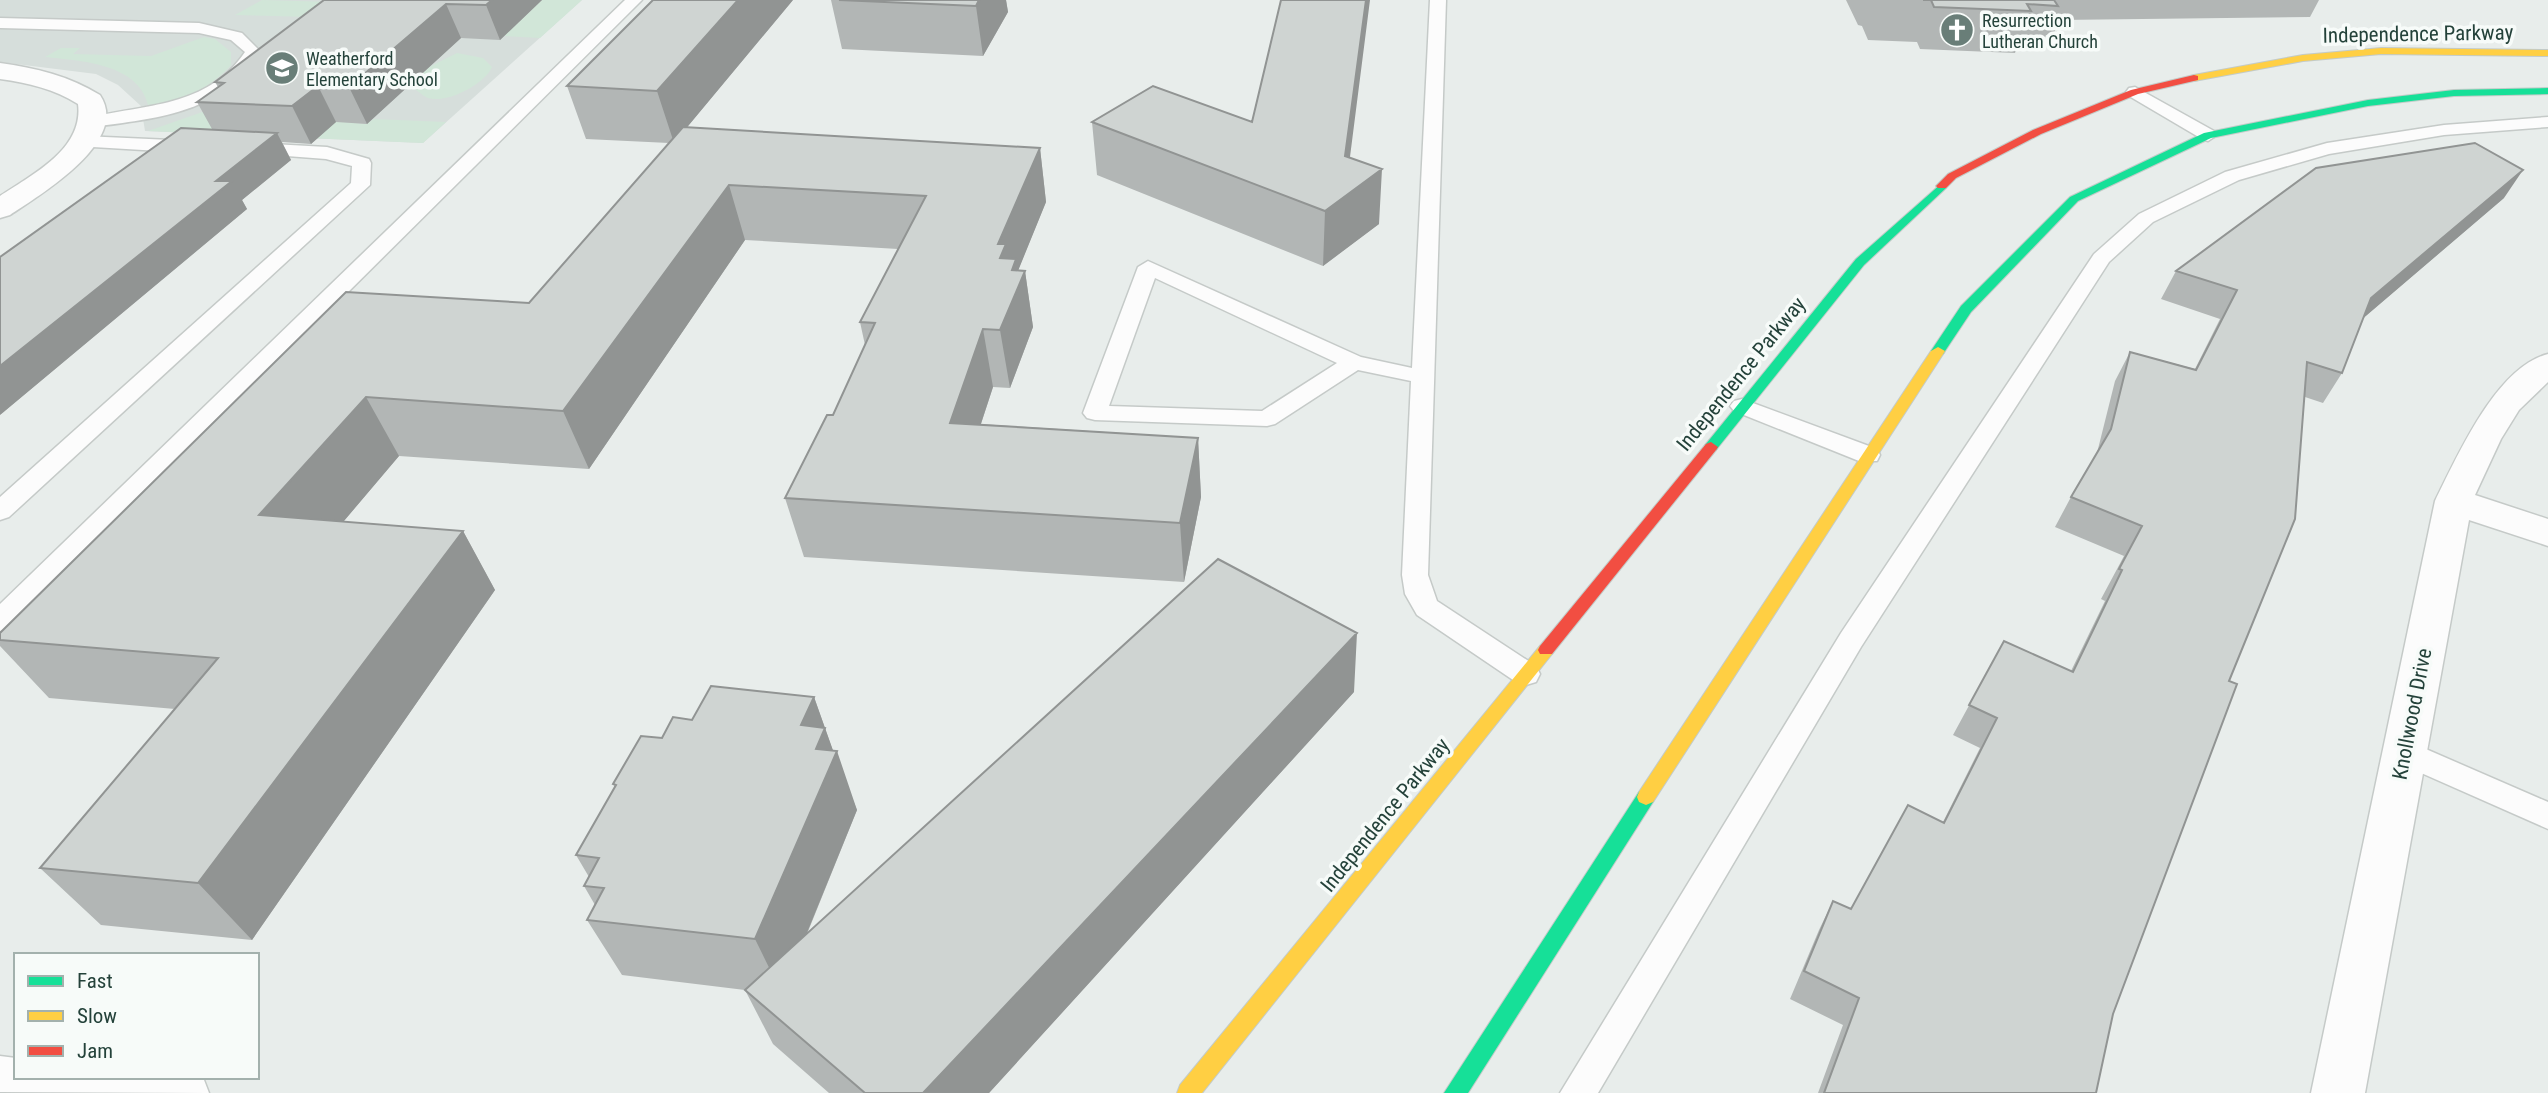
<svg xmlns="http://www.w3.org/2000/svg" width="2548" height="1093" viewBox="0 0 2548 1093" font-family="'Roboto Condensed',sans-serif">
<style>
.built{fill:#d6dedb}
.green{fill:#d1e6d8}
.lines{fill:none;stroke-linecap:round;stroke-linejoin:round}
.lane-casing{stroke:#c5cac8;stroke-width:3}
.street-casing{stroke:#c5cac8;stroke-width:3}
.fast-casing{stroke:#c3cbc8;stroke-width:2}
.slow-casing{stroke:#c3cbc8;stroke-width:2}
.jam-casing{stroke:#c3cbc8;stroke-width:2}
.lane{fill:#fcfcfc;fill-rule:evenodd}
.street{fill:#fcfcfc;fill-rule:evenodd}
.fast{fill:#16e098;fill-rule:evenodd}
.slow{fill:#ffcf43;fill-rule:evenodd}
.jam{fill:#f24e42;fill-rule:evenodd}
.wall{fill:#b2b6b5}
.shaded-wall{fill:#919493}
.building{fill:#cfd4d2;stroke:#919493;stroke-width:2}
.labels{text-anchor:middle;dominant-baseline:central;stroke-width:7;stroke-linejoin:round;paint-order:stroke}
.far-poi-label{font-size:18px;fill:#24423a;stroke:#f7fbf9;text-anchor:start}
.street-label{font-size:21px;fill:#24423a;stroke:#f7fbf9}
</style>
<rect width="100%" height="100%" fill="#e8edeb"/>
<!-- built -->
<path class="built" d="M 0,0 L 582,0 L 423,143 L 145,131 L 141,106 L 118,85 L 96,74 L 0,62 Z"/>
<!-- green -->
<path class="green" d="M 262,0 L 366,3 L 346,18 L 235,15 Z
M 542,0 L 582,0 L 540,38 L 504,36 Z
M 204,37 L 215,39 L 231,52 L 231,65 C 211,88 179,104 148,105 C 138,63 80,61 45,57 L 61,48 L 80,48 L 73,54 L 151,56 Z
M 457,53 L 483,58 L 492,67 C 485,84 447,104 428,98 C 421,95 416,88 408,86 L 429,67 Z
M 211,109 L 366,124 L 374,119 L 446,122 L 423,143 L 148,131 Z"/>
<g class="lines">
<!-- lane casing -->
<g class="lane-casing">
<path id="lane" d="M 625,0 L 642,0 L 10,628 L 0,631 L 0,604 Z
M 1430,0 L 1446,0 L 1428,575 L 1437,601 L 1536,666 L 1540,674 L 1536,682 L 1526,685 L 1516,682 L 1417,615 L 1405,594 L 1402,575 L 1411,381 L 1358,370 L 1275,424 L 1267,426 L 1095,420 L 1087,418 L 1083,413 L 1138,267 L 1148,261 L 1361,357 L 1412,368 ZM 1155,278 L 1337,363 L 1262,411 L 1109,406 Z
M 0,18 L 199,23 L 242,33 L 261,52 C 222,113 160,118 93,127 L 87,126 L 84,122 L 87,118 C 145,104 207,108 245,52 L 231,40 L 199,33 L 0,28 Z
M 2135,87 L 2214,131 L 2217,135 L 2208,141 L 2202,139 L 2129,96 L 2126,92 L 2129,88 Z
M 2548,117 L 2548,127 L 2444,135 L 2329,154 L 2239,180 L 2153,222 L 2109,262 L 1861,647 L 1598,1093 L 1560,1093 L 1841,633 L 2094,254 L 2139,214 L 2225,172 L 2327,143 L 2444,125 Z
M 83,136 L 193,141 L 202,147 L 193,153 L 76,146 L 74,142 L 76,138 Z
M 253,143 L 327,147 L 369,159 L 371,163 L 370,185 L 9,517 L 0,520 L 0,497 L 351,183 L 352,166 L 326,159 L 246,153 L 244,149 Z
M 1742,399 L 1877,449 L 1880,455 L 1877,461 L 1859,461 L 1734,411 L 1730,406 L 1734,401 Z
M 2405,740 L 2548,802 L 2548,829 L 2394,761 L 2390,752 L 2394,743 Z
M 0,1056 L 16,1058 L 16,1077 L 196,1077 L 204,1080 L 209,1093 L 0,1092 Z"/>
</g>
<!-- street casing -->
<g class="street-casing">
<path id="street" d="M 0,63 C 36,68 69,76 100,95 C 131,141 40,195 10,215 L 0,218 L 0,196 C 32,175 84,149 78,104 C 54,89 29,83 0,79 Z
M 2548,354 L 2548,382 L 2519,410 L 2501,439 L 2475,495 L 2548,519 L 2548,546 L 2469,520 L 2365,1093 L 2311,1093 L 2435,501 C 2457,457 2496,367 2548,354 Z"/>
</g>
<!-- fast casing -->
<g class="fast-casing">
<path id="fast" d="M 2548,88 L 2548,94 L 2454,96 L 2368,106 L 2211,138 L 2078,201 L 1971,312 L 1943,354 L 1938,355 L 1931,351 L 1961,306 L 2070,197 L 2204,133 L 2368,100 L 2454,90 Z
M 1942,183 L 1946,184 L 1946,188 L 1864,265 L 1716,450 L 1706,450 L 1704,447 L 1706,444 L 1856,259 Z
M 1646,789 L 1653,792 L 1655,797 L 1653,802 L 1468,1093 L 1444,1093 L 1639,792 Z"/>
</g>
<!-- slow casing -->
<g class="slow-casing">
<path id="slow" d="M 2381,48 L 2548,50 L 2548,56 L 2381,54 L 2303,61 L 2194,81 L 2189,78 L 2194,75 L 2303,55 Z
M 1938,347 L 1945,351 L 1653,802 L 1646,805 L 1639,802 L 1637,797 L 1639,792 L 1931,351 Z
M 1546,644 L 1552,646 L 1554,650 L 1552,654 L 1202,1093 L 1177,1093 L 1180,1085 L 1540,646 Z"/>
</g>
<!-- jam casing -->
<g class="jam-casing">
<path id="jam" d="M 2194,75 L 2198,76 L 2198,80 L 2138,94 L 2041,134 L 1956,178 L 1946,188 L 1938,188 L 1936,186 L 1948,174 L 2033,130 L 2131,90 Z
M 1711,442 L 1718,447 L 1716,450 L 1552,654 L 1540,654 L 1538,650 L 1540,646 L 1706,444 Z"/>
</g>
<!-- lane -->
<use href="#lane" class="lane"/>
<!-- street -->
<use href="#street" class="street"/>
<!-- fast -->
<use href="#fast" class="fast"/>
<!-- slow -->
<use href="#slow" class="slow"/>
<!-- jam -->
<use href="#jam" class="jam"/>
</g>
<!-- wall -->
<path class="wall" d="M 324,0 L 542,0 L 500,40 L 461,38 L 367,124 L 336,122 L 311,144 L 282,142 L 291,160 L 242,200 L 247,209 L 0,415 L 212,129 L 197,102 L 218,87 L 215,82 Z
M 793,0 L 687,127 L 1040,148 L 1046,202 L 1018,270 L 1025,271 L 1033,327 L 1010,388 L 993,387 L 981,424 L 1198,438 L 1201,497 L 1184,582 L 804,557 L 785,498 L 833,415 L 865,345 L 860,322 L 898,249 L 745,240 L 589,469 L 399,456 L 343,522 L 463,531 L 495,590 L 252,940 L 101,925 L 40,868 L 175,709 L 49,698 L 0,646 L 0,633 L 346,292 L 529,303 L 669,143 L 586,139 L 567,86 Z
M 831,0 L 1006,0 L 1008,12 L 983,56 L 842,49 Z
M 1846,0 L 2319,0 L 2310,17 L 2059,20 L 2053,35 L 2046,35 L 2041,48 L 2017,47 L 2015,53 L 1920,49 L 1917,42 L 1868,40 L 1862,26 L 1858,25 Z
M 1092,122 L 1252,122 L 1350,158 L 1379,224 L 1323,266 L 1097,175 Z
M 2504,198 L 2363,318 L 2342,373 L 2323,403 L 2305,397 L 2229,681 L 2113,1014 L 2096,1093 L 1818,1093 L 1843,1025 L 1790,999 L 1819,930 L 1833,901 L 1851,909 L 1943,822 L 1980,748 L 1953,735 L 2004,641 L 2071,671 L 2105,601 L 2101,599 L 2124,556 L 2055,527 L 2071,497 L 2097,453 L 2115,381 L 2130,352 L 2195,369 L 2220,319 L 2161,299 L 2176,271 Z
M 1354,692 L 989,1093 L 829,1093 L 773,1044 L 745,990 L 622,975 L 587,920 L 595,905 L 584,886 L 589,877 L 576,855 L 615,787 L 613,784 L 662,738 L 692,720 L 814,697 L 833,751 L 857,810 L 807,934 Z"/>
<!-- shaded-wall -->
<path class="shaded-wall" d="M 492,0 L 542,0 L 500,40 L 486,5 Z
M 738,0 L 793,0 L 674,143 L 657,91 Z
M 979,0 L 1006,0 L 1008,12 L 983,56 L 976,6 Z
M 1366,0 L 1370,0 L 1345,196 L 1382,169 L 1379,224 L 1323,266 L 1325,211 L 1345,156 Z
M 446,4 L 461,38 L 367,124 L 349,87 Z
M 318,86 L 336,122 L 311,144 L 292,106 Z
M 277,133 L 291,160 L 242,200 L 247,209 L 0,415 L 0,366 L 216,181 Z
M 1040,148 L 1046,202 L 1018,271 L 1025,271 L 1033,327 L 1010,388 L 1000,330 L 998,244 Z
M 2523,170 L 2504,198 L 2353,327 L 2371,298 Z
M 729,185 L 745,240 L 589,469 L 563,411 Z
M 983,329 L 993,387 L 962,481 L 950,423 Z
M 366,397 L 399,456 L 299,574 L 259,515 Z
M 1198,438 L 1201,497 L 1184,582 L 1180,523 Z
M 463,531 L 495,590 L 252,940 L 198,883 Z
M 1357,633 L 1354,692 L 989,1093 L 923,1093 Z
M 814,697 L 835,756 L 837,751 L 857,810 L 782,994 L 755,939 L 801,725 Z"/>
<!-- building -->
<path class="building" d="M 324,0 L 492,0 L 486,5 L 446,4 L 349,87 L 318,86 L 292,106 L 197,102 L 224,83 L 215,82 Z
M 653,0 L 738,0 L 657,91 L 567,86 Z
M 839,0 L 979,0 L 976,6 Z
M 1281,0 L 1366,0 L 1345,156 L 1382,169 L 1325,211 L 1092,122 L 1153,86 L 1252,122 Z
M 1923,0 L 2054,0 L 2058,6 L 2027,4 L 2031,11 L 1934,7 L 1931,0 Z
M 683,127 L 1040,148 L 998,244 L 1006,244 L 1000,258 L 1016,259 L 1012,270 L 1025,271 L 1000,330 L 983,329 L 950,423 L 1198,438 L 1180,523 L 785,498 L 827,415 L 833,415 L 875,323 L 860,322 L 926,196 L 729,185 L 563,411 L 366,397 L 259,515 L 463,531 L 198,883 L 40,868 L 218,658 L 0,640 L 0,633 L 346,292 L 529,303 Z
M 181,128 L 277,133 L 216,181 L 232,181 L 0,366 L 0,257 Z
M 2475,143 L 2523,170 L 2371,298 L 2342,373 L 2307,362 L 2295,519 L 2229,681 L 2237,684 L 2113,1014 L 2096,1093 L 1824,1093 L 1859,998 L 1804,971 L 1833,901 L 1851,909 L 1908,805 L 1944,823 L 1997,718 L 1969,705 L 2004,641 L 2073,672 L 2122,570 L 2119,569 L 2142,526 L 2071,497 L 2111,429 L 2130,352 L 2196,370 L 2237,290 L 2176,271 L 2316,168 Z
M 1218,559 L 1357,633 L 923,1093 L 865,1093 L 745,990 Z
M 711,686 L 814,697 L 801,725 L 825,728 L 816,749 L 837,751 L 755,939 L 587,920 L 604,888 L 584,886 L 599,858 L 576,855 L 616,785 L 613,784 L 641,736 L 662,738 L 673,717 L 692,720 Z"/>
<!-- icons -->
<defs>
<g id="church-disc" transform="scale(1.75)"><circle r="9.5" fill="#697e78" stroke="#f7fbf9"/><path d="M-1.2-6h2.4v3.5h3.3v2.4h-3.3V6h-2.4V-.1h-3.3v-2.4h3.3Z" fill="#fff"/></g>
<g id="school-disc" transform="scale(1.75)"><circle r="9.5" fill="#697e78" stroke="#f7fbf9"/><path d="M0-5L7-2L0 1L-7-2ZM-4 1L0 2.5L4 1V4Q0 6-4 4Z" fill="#fff"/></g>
</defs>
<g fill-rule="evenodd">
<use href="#church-disc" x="1957" y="30"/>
<use href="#school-disc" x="282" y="68"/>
</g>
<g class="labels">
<!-- far-poi labels -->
<g class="far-poi-label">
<text x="1982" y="20">Resurrection<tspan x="1982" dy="21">Lutheran Church</tspan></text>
<text x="306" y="58">Weatherford<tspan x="306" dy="21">Elementary School</tspan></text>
</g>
<!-- street labels -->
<g class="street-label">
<text transform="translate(2418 34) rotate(-1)">Independence Parkway</text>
<text transform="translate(1741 374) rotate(-51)">Independence Parkway</text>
<text transform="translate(2412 714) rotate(-79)">Knollwood Drive</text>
<text transform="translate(1385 815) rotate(-51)">Independence Parkway</text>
</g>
</g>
<!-- legend -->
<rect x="14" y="953" width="245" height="126" fill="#f7fbf9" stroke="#a3b1ad" stroke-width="2"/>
<rect x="28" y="976" width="35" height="10" fill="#16e098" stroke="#a3b1ad" stroke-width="2"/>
<text x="77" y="988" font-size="21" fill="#24423a">Fast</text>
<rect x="28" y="1011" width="35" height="10" fill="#ffcf43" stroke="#a3b1ad" stroke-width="2"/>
<text x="77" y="1023" font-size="21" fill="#24423a">Slow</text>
<rect x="28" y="1046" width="35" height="10" fill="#f24e42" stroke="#a3b1ad" stroke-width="2"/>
<text x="77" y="1058" font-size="21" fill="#24423a">Jam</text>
</svg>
